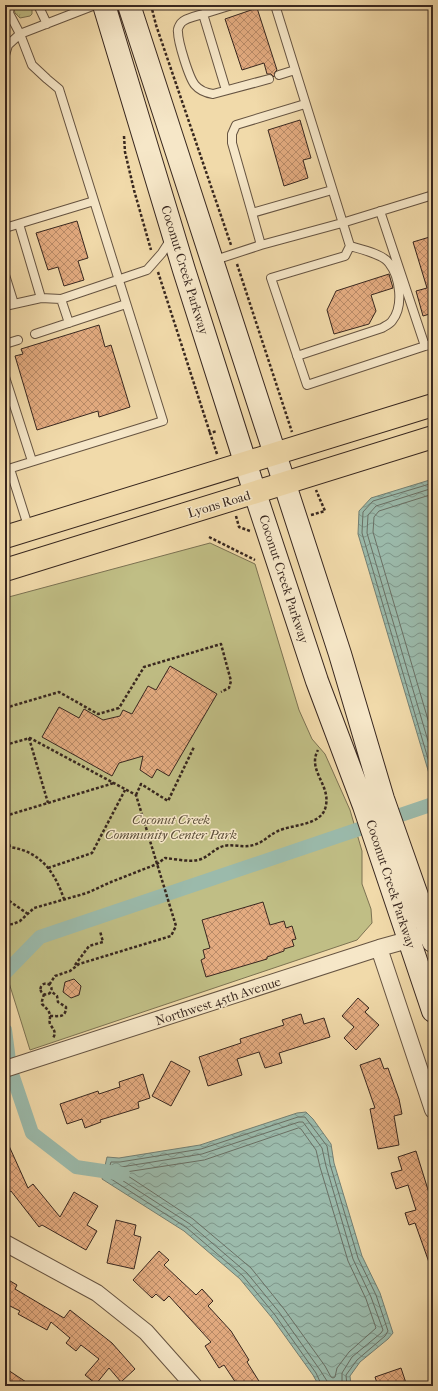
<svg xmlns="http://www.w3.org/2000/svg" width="438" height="1391" viewBox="0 0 438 1391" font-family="'IM FELL French Canon',serif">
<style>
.grass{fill:url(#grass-tufts);stroke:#7c7252}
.park{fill:#c0be85;stroke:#7c7252}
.water{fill:url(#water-waves);stroke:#737f73}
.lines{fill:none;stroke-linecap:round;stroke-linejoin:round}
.shore{stroke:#6a7065;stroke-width:1}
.canal{stroke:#9bbaab;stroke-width:14}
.building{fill:url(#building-cross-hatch);stroke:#38271f}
.service-casing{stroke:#665442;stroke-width:10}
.minor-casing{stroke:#665442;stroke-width:18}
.secondary-casing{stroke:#38271f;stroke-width:24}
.primary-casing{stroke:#38271f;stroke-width:24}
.path{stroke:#38271f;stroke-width:2.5;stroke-dasharray:3 2;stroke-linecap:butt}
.service{stroke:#f6e7c8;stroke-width:8}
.minor{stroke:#f6e7c8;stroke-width:16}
.secondary{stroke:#f6e7c8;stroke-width:22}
.primary{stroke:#f1daaa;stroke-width:22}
.labels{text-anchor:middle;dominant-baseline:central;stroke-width:3;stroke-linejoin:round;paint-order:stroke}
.street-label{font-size:13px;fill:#38271f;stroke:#f6e7c8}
.park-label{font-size:13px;font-style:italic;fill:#5a4d38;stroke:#f6e7c8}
</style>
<defs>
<pattern id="grass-tufts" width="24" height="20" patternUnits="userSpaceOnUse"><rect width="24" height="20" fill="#c0be85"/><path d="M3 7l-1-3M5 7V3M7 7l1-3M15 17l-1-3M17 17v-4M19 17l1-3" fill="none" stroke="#a6a372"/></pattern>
<pattern id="water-waves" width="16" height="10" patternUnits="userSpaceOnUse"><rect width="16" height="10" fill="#9bbaab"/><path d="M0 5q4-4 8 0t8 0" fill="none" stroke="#7f978b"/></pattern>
<pattern id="building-cross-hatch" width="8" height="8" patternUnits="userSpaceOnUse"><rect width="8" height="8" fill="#e3ab80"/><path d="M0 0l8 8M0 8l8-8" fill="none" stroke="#b98b68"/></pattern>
</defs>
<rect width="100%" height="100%" fill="#f1daaa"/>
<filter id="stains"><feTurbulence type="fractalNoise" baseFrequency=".005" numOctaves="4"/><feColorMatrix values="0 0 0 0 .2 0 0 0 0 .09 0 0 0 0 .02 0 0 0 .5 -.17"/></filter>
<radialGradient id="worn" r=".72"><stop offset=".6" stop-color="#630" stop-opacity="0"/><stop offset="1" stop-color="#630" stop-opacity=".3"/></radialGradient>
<!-- grass -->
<path class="grass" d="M 13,5 L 32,5 L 32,14 L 30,16 L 20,18 L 15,13 Z"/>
<!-- park -->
<path class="park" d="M 210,543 L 255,564 L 299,710 L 312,739 L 325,754 L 350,810 L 362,851 L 362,884 L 371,909 L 372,923 L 357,940 L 30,1050 L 5,970 L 5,598 Z"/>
<!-- water -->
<path class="water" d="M 433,479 L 433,787 L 358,534 L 359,511 L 371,498 Z
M 306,1112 L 313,1119 L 331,1144 L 334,1163 L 362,1256 L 380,1293 L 393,1333 L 388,1339 L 360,1362 L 350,1376 L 351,1386 L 319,1386 L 313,1375 L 272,1318 L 240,1279 L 184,1231 L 102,1179 L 107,1157 L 119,1158 L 200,1145 L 297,1113 Z"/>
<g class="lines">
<!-- shore -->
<path class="shore" d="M 433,483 L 373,501 L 363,512 L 362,533 L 433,776
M 433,488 L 376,506 L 368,515 L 367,533 L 433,758
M 433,494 L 379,511 L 374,517 L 373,532 L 433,737
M 299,1128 L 301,1129 L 316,1150 L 320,1167 L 348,1261 L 366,1299 L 376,1328 L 349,1352 L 337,1368 L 335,1377 L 333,1378 L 331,1377 L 325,1366 L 284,1309 L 251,1268 L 193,1219 L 125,1174 L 126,1172 L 204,1160 Z
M 322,1386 L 316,1373 L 275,1315 L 243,1276 L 187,1228 L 108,1177 L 107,1175 L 111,1162 L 120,1162 L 201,1149 L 298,1117 L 305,1117 L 327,1146 L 330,1164 L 358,1258 L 376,1295 L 388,1331 L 385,1336 L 357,1360 L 346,1375 L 347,1386
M 327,1386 L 327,1381 L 320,1370 L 279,1312 L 247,1273 L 190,1224 L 114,1175 L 115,1168 L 202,1154 L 299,1122 L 303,1122 L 322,1148 L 326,1166 L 353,1259 L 371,1297 L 383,1330 L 381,1333 L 352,1357 L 342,1373 L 342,1386"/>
<!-- canal -->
<path class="canal" d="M 5,973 L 40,937 L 433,804
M 5,1030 L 10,1068 L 32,1133 L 76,1167 L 123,1174"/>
</g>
<!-- building -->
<path class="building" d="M 257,8 L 277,70 L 275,72 L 274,77 L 271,74 L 267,74 L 264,63 L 242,70 L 225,19 Z
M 300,120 L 311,158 L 303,160 L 308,178 L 284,186 L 268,130 Z
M 77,221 L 88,258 L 78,261 L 84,280 L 64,286 L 58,267 L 48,270 L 36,233 Z
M 433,236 L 433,313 L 423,316 L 416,291 L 427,288 L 413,242 Z
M 389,274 L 393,288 L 371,295 L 376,311 L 369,324 L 334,334 L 327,310 L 336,291 Z
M 99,325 L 105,347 L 111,345 L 130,407 L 99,417 L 98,411 L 37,430 L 15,356 L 23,354 L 21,349 Z
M 170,666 L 217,694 L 169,776 L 157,769 L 152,778 L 140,770 L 143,756 L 119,763 L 112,776 L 42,737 L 59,707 L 79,718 L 84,709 L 103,720 L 120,716 L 123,710 L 132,714 L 148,686 L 156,690 Z
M 263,902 L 270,925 L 284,921 L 286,928 L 292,926 L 296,939 L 292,940 L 294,946 L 284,949 L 284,951 L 267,957 L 267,959 L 206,977 L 201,960 L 205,958 L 203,950 L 210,948 L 202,920 Z
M 74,979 L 81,986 L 79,995 L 71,998 L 63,992 L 65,982 Z
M 358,998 L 369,1008 L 365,1012 L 379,1025 L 356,1050 L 344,1038 L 354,1027 L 342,1016 Z
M 301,1014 L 304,1024 L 324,1018 L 330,1037 L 279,1053 L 282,1063 L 265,1068 L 259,1052 L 237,1059 L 242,1075 L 208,1086 L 199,1057 L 241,1043 L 240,1039 L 284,1025 L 282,1020 Z
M 380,1058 L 384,1069 L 388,1068 L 399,1099 L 402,1114 L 394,1116 L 399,1145 L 378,1149 L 370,1109 L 375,1108 L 360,1065 Z
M 171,1061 L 190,1071 L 171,1106 L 152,1096 Z
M 143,1074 L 150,1098 L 138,1102 L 139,1108 L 100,1120 L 101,1122 L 85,1128 L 82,1119 L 67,1124 L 60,1104 L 98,1091 L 99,1094 L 120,1087 L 119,1082 Z
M 5,1137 L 28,1188 L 33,1184 L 60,1217 L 74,1192 L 98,1206 L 87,1225 L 97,1231 L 86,1250 L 42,1225 L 39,1227 L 11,1191 L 5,1194 Z
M 416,1151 L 429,1193 L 433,1192 L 433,1267 L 431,1268 L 415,1223 L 409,1225 L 405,1213 L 416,1210 L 408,1185 L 396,1189 L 391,1173 L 402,1170 L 398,1157 Z
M 116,1220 L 136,1225 L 134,1235 L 141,1237 L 134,1269 L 107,1263 Z
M 159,1251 L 169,1260 L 164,1265 L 196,1295 L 202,1289 L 213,1301 L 208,1306 L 231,1331 L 249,1360 L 247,1362 L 262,1386 L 238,1386 L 224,1365 L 219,1368 L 205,1346 L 211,1342 L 169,1296 L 164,1301 L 156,1294 L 152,1298 L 133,1280 Z
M 5,1278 L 17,1285 L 15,1289 L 64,1318 L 70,1310 L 112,1343 L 135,1369 L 121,1382 L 109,1368 L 96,1384 L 85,1375 L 99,1359 L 81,1345 L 76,1351 L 66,1343 L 70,1338 L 51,1322 L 47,1330 L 18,1314 L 20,1311 L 6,1304 L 5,1306 Z
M 5,1368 L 32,1386 L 5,1386 Z
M 401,1368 L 407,1386 L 378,1386 L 375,1377 Z"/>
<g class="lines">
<!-- service casing -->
<g class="service-casing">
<path id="service" d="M 38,5 L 47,24
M 275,5 L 350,246 L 345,256 L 271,278 L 307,385 L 425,346
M 203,14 C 196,16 185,18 181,23 C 179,26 177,29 178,32 C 178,42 189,78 195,85 C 200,91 206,93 213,94 L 269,79
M 5,55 L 8,45 L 20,34 L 95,5
M 279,75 L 295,70
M 226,90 L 203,14 L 232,5
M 305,104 L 236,125 L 232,134 L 232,143 L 252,213 L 332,190
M 380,211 L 425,346 L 433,344
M 252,213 L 261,245
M 19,224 L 41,298
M 5,228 L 94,201
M 212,261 L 261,245 L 342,223 L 433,195
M 5,275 L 14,304
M 61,299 L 69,323
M 5,306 L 41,298 L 61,299 L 147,270 L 162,253 L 171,239
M 35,334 L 126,304
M 5,344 L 18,340
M 297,356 L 382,328 C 385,326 390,324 392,321 C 404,306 400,277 389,263 C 383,254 360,249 350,246
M 5,377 L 32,461
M 10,469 L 29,529
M 5,470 L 163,421 L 59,89 L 47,79 L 32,65 L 20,34 L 9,13 L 10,5"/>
</g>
<!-- minor casing -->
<g class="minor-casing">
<path id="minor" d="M 379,948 L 433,1110
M 5,1069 L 379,948 L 419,937
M 5,1243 L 97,1293 L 146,1332 L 194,1386"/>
</g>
<!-- secondary casing -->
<g class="secondary-casing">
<path id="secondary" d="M 104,5 L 184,270 L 255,493 L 317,681 L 364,806 L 433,1011
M 129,5 L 340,654 L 383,799 L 433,941"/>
</g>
<!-- primary casing -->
<g class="primary-casing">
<path id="primary" d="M 5,537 L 433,405
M 5,570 L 433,437"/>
</g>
<!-- path -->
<path class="path" d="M 151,5 L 156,25 L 231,245
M 124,136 L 125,152 L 134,190 L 151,250
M 237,264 L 292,432
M 158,272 L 210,433
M 217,454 L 210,433 L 217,431
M 311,515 L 325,511 L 316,490
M 236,516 L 239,527 L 250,531
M 209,537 L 255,560
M 5,708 L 59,692 L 98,714 L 119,708 L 144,667 L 221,644 L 231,681 L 229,688 L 221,692
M 29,738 L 48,803
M 5,745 L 30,738 L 136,795 L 176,926 L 171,936 L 79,964 L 70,971 L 55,976 L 49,985
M 136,795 L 141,784 L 168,801 L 194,747
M 5,816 L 114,783
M 5,830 L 10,847 C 41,852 54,871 64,899
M 48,868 L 92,853 L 125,790
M 5,898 L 28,914
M 5,925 L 13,924 L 20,921 L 34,908 L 87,893 L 111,882 L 157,864 L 165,858 C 175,859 188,862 198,860 C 208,858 214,848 224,846 C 230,844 242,847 249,846 C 263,844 267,836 278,831 C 293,824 323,826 326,805 C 330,784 307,770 318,750
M 75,965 L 89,946 L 103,942 L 100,931
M40.5 989a5.5 5.5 0 1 1 11 0a5.5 5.5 0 1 1-11 0Z
M 44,994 L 42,1001 L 42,1004 C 47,1009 50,1011 50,1017 C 50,1020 49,1021 50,1024 C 53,1029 57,1032 53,1038
M 50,1016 C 59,1016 66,1018 66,1007 L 58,1002 L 57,996 L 51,991"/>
<!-- service -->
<use href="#service" class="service"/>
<!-- minor -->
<use href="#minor" class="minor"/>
<!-- secondary -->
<use href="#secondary" class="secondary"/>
<!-- primary -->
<use href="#primary" class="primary"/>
</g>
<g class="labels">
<!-- street labels -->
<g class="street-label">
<text transform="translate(185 270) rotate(73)">Coconut Creek Parkway</text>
<text transform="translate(219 504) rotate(-17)">Lyons Road</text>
<text transform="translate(284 579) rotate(72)">Coconut Creek Parkway</text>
<text transform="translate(391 884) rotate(72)">Coconut Creek Parkway</text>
<text transform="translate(218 1001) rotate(-18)">Northwest 45th Avenue</text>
</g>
<!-- park labels -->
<g class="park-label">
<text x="171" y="819">Coconut Creek<tspan x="171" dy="15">Community Center Park</tspan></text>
</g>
</g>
<!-- margin -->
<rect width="438" height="1391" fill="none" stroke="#f1daaa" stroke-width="20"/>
<rect x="6" y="6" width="426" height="1379" fill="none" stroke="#38271f" stroke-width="2"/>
<rect x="10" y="10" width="418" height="1371" fill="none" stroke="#38271f"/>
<rect width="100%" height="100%" filter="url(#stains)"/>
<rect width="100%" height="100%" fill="url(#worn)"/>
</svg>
